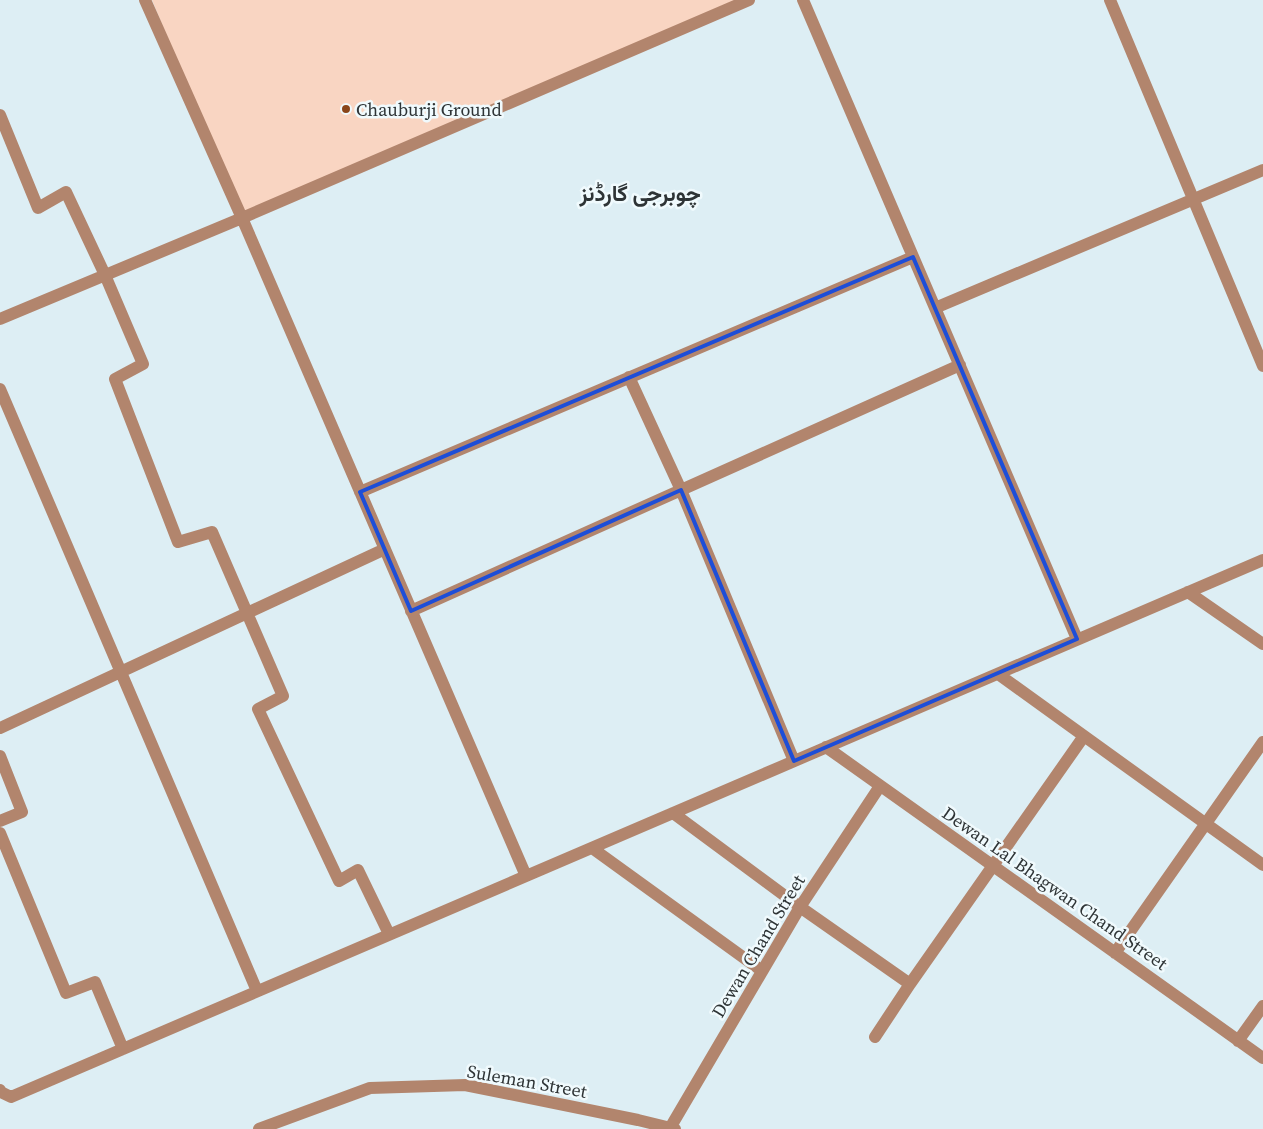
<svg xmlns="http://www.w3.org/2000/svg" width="1263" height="1129" viewBox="0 0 1263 1129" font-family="'Source Serif 4',Vazirmatn,serif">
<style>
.green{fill:#f9d5c2}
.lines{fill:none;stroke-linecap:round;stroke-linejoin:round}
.minor{stroke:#b2856d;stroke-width:12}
.marked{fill:none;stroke:#1d4ed8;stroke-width:4;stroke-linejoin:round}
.poi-dot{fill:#8a461a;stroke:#f0fafd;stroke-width:2}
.labels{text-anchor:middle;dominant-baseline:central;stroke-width:5;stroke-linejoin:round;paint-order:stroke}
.poi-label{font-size:18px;fill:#2e3436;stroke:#f0fafd;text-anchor:start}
.street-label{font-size:18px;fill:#2e3436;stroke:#f0fafd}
.district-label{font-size:22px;font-weight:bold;fill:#2e3436;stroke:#f0fafd}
</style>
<rect width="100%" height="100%" fill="#ddeef4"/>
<!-- green -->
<path class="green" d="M 152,0 L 749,0 L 242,218 Z"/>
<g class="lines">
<!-- minor -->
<path class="minor" d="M 145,0 L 242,218 L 526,876
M 803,0 L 1077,639
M 1110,0 L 1263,366
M 0,115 L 38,208 L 66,192 L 105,275 L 143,364 L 115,379 L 178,542 L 212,532 L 283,696 L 258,709 L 339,881 L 358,870 L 389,934
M 935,308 L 1263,170
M 0,319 L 242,218 L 749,0
M 629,377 L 681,490 L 794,761
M 0,389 L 257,991
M 360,492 L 913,257
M 1188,592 L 1263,644
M 411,611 L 960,365
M 998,674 L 1263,865
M 0,728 L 385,549
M 826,747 L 1263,1058
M 0,756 L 22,812 L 0,821
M 673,813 L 800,907 L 910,984
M 0,833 L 66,993 L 95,982 L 123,1049
M 592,848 L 762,971
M 1115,953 L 1263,742
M 875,1037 L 910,984 L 1084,736
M 1238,1041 L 1263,1006
M 0,1090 L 1,1092 L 11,1097 L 1263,560
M 670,1128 L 800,907 L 880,786
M 259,1129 L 370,1088 L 465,1085 L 638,1120 L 675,1129"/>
</g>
<!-- marked area -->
<path class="marked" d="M 913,257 L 1077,639 L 794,761 L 681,490 L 411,611 L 360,492 Z"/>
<!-- markers -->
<circle class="poi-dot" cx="346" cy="109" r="5"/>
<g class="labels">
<!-- poi labels -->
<g class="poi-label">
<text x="356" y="109">Chauburji Ground</text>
</g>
<!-- street labels -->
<g class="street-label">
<text transform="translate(1055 888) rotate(35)">Dewan Lal Bhagwan Chand Street</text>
<text transform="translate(758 946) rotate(-59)">Dewan Chand Street</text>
<text transform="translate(527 1081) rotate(10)">Suleman Street</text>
</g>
<!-- district labels -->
<g class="district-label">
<text x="640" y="193">چوبرجی گارڈنز</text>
</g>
</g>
</svg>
